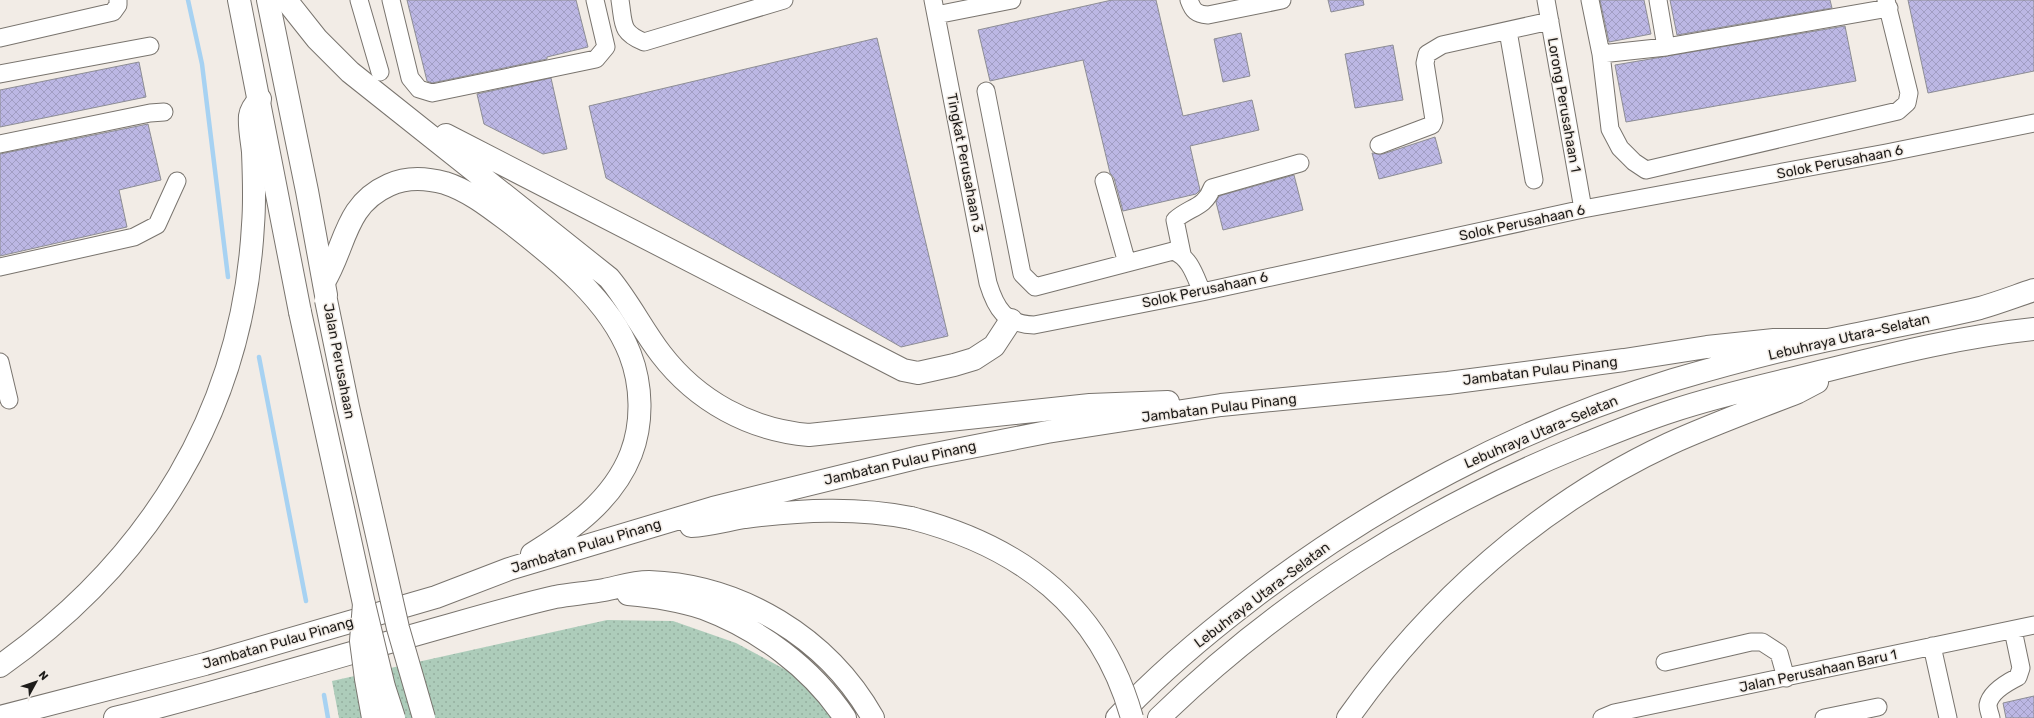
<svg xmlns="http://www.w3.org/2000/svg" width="2034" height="718" viewBox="0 0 2034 718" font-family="Rubik,sans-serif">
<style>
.grass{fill:url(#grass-dots)}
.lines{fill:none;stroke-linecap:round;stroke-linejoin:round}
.stream{stroke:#a7d2f2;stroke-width:4.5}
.building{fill:url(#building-cross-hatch);stroke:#8d8d94}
.minor-casing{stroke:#79746e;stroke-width:19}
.major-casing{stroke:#79746e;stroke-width:24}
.highway-casing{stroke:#79746e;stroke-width:24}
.minor{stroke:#fff;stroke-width:17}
.major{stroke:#fff;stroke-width:22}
.highway{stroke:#fff;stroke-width:22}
.major-bridge-casing{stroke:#79746e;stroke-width:24;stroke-linecap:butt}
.highway-bridge-casing{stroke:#79746e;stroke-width:24;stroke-linecap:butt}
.major-bridge{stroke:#fff;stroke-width:22}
.highway-bridge{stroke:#fff;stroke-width:22}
.labels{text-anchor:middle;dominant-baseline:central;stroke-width:3;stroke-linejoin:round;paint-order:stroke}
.street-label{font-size:14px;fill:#1e1c1a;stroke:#f2ece6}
</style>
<defs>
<pattern id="grass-dots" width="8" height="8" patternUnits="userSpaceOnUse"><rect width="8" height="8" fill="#adccba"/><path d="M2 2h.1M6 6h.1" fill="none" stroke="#94af9f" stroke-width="1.8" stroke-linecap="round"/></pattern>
<pattern id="building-cross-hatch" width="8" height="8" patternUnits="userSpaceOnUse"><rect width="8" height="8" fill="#bcb7e4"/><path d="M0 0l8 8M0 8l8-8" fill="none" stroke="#a19dc3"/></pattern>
</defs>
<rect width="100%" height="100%" fill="#f2ece6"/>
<!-- grass -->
<path class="grass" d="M 607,620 L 673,621 L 736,643 L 799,677 L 837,718 L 339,718 L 332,681 Z"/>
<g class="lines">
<!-- stream -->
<path class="stream" d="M 188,0 L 202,64 L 228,277
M 259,357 L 306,601
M 324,695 L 328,718"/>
</g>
<!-- building -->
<path class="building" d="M 407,0 L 576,0 L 588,47 L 547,57 L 547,59 L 432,83 L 427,81 Z
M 1112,0 L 1156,0 L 1183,116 L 1252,100 L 1259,130 L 1190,146 L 1200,190 L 1196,194 L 1123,211 L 1114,178 L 1110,173 L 1083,60 L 990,81 L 978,30 Z
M 1328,0 L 1363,0 L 1364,5 L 1331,12 Z
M 1600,0 L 1644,0 L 1651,34 L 1609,42 Z
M 1670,0 L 1830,0 L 1832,8 L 1677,35 Z
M 1908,0 L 2034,0 L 2034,71 L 1928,93 Z
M 1845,26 L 1856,81 L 1626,122 L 1615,65 Z
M 1241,33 L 1250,76 L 1223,82 L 1214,39 Z
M 877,38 L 948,336 L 901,347 L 606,178 L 589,106 Z
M 1393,45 L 1403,100 L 1355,108 L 1345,54 Z
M 139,62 L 146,97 L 0,127 L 0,90 Z
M 551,78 L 567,149 L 543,154 L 484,124 L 477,94 Z
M 148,124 L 161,180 L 119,190 L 127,227 L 0,256 L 0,154 Z
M 1435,137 L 1442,163 L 1379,179 L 1372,153 L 1383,154 Z
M 1294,175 L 1303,210 L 1223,230 L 1216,202 L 1219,196 Z
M 2034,696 L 2034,718 L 2006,718 L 2003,703 Z"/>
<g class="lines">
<!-- minor casing -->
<g class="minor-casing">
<path id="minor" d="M 359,0 L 380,72
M 391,0 L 410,78 L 419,89 L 432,93 L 596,59 L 606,47 L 595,0
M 620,0 C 624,24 620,32 644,42 L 784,0
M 933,0 L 988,283 C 996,309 1005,324 1034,325 L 1202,292 L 1583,209 L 1886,153 L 2034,123
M 1189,0 C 1193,11 1196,14 1208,15 L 1282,0
M 1546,0 L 1583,209
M 1590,0 L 1601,54 L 1610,129 L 1620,148 L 1634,162 L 1646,170 L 1898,111 L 1907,103 L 1909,93 L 1886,0
M 1658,0 L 1666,47
M 936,15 L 1012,0
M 1508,31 L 1534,180
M 0,38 L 113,12 L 118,5 L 118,0
M 1601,54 L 1666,47 L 1889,8
M 0,74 L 150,46
M 986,91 L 1022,274 L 1035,287 L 1173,251 C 1190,257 1195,276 1202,292
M 0,144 L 150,113 L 164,112
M 1379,145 L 1432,125 L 1434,120 L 1425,63 L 1427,54 L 1442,45 L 1550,21
M 1104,181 L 1127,263
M 1182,254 L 1175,220 C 1189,207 1205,208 1212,188 L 1300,163
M 0,267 L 134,237 L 157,225 L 177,181
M 0,362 L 9,400
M 1932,646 L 1948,718
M 1665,662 L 1751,642 L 1762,642 L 1779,653 L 1786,678
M 1602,718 L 1614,713 L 2034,625
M 1824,718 L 1878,707
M 1991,718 C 1990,714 1988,709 1988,705 C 1990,692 2008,682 2018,677 L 2021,668 L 2013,630"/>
</g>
<!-- major casing -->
<g class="major-casing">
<path id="major" d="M 239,0 L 300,312
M 268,0 L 307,191 L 326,295"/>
</g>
<!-- highway casing -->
<g class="highway-casing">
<path id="highway" d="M 286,0 L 317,39 L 350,72 L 609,278 C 629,302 642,329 661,354 C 697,401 750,430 809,435 L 1090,405 L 1168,402
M 446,135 L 903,370 L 918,373 L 954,365 L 974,359 L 994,346 L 1011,320
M 324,282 C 346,246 344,205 389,185 C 406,177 427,178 445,183 C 470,191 492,209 512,224 C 557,259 609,300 630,354 C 642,385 643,423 631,454 C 613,500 571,530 532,554
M 691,526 C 709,525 727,520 745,517 C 801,510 856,507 911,518
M 628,594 C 652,596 679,600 703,608 C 759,629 812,668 845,718
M 0,666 C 150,560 243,411 253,225 C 255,201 254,176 253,152 C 252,141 249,128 250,116 C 251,109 255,104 260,99
M 0,717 L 205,664 L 436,597 L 509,569 L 713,508 L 920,457 L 1047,432 L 1221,405 L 1448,383 L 1624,360 L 1707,347 L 1774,340 L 1826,340
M 115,718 C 227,690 339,656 450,625 C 485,615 520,605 555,597 C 571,594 588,593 604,590 C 619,587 633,582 649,582 C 741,585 828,638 873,718
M 1117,718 C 1157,675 1202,637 1249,601 C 1375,504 1520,427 1673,380 C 1724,365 1776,351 1828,340 C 1879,329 1930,320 1980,308 C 1998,303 2016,296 2034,290
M 1159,718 C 1280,600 1425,509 1580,446 C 1610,434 1641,421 1672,411 C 1723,394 1776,383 1828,370 C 1896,353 1965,336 2034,329
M 1348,718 C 1430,602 1540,504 1669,444 C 1711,425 1755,409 1798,392 L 1817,382"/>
</g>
<!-- minor -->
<use href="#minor" class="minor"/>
<!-- major -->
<use href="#major" class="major"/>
<!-- highway -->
<use href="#highway" class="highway"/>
<!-- major-bridge casing -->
<g class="major-bridge-casing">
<path id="major-bridge" d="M 326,300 L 348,407 L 398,628 L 424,718
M 300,312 L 364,604 L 384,687 L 394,718"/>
</g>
<!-- highway-bridge casing -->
<g class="highway-bridge-casing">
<path id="highway-bridge" d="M 911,518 C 1020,546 1101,606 1132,718
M 364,604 L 361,641 L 366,679 L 373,718"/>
</g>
<!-- major-bridge -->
<use href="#major-bridge" class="major-bridge"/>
<!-- highway-bridge -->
<use href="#highway-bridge" class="highway-bridge"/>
</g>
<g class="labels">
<!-- street labels -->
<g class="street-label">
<text transform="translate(1564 105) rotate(80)">Lorong Perusahaan 1</text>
<text transform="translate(1840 162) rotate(-11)">Solok Perusahaan 6</text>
<text transform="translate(965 163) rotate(79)">Tingkat Perusahaan 3</text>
<text transform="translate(1522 223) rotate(-12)">Solok Perusahaan 6</text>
<text transform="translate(1205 290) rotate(-12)">Solok Perusahaan 6</text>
<text transform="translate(1849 337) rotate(-13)">Lebuhraya Utara–Selatan</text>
<text transform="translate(339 361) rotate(79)">Jalan Perusahaan</text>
<text transform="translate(1540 371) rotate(-7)">Jambatan Pulau Pinang</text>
<text transform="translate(1219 408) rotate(-7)">Jambatan Pulau Pinang</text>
<text transform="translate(1541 432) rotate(-23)">Lebuhraya Utara–Selatan</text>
<text transform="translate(900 463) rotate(-13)">Jambatan Pulau Pinang</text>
<text transform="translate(586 546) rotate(-17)">Jambatan Pulau Pinang</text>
<text transform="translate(1262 595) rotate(-37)">Lebuhraya Utara–Selatan</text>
<text transform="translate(278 643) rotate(-16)">Jambatan Pulau Pinang</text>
<text transform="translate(1818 671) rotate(-12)">Jalan Perusahaan Baru 1</text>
</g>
</g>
<!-- north arrow -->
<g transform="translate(36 682) rotate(50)" stroke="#f2ece6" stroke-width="3" paint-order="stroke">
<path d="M0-3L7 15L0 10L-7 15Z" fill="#1e1c1a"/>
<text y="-6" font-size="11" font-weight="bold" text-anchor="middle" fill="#1e1c1a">N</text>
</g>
</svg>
